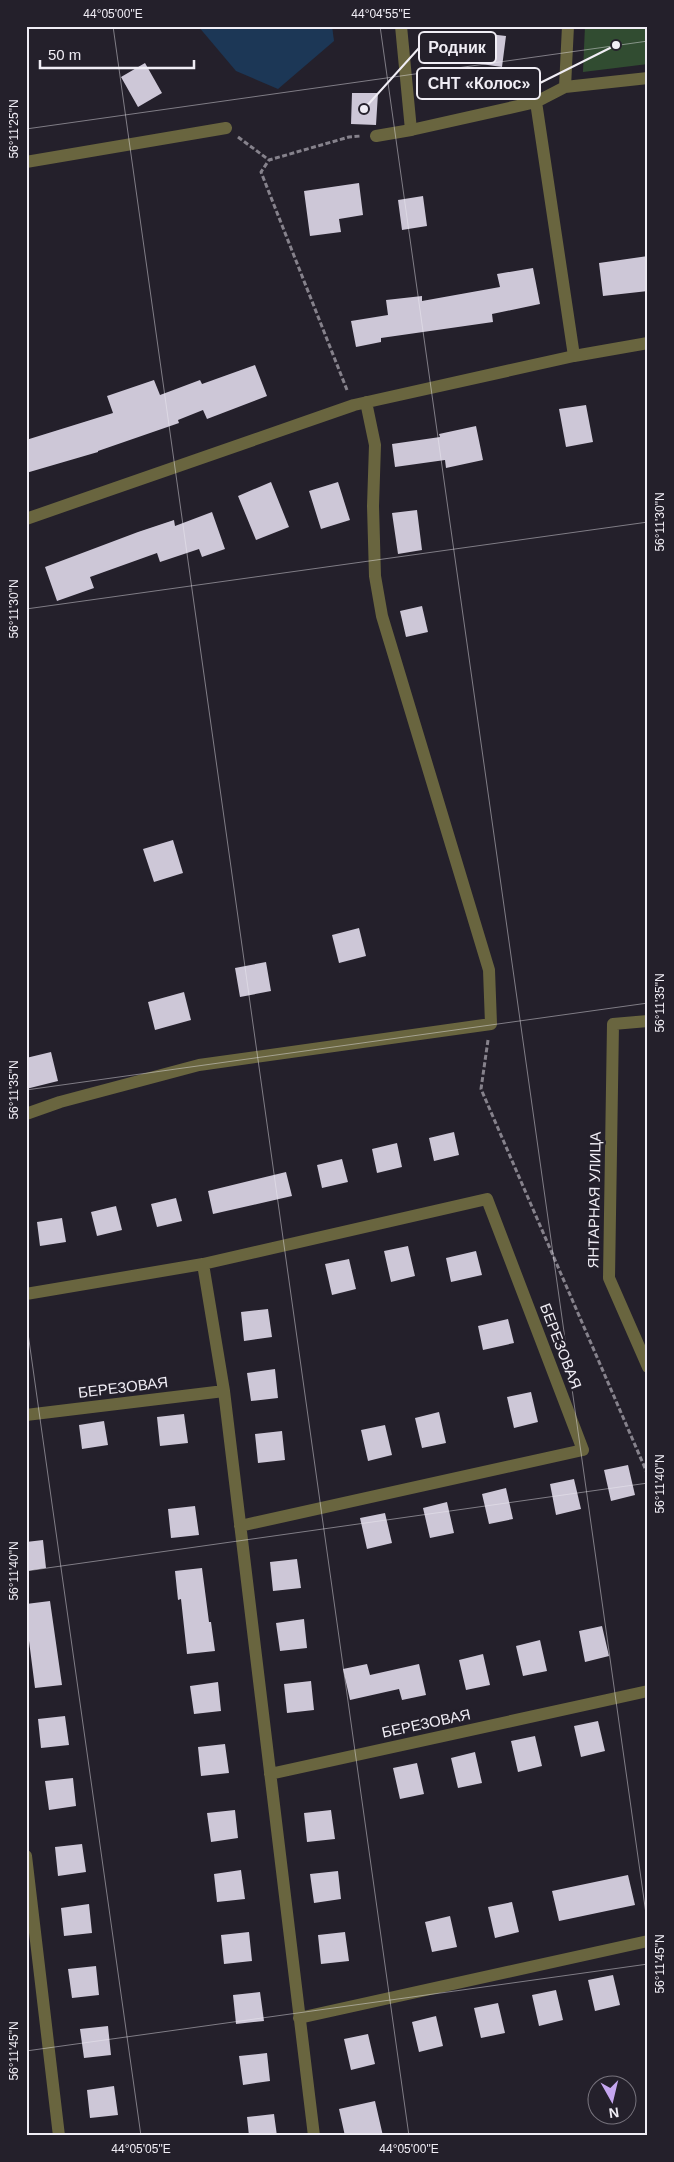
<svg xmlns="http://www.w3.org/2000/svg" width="674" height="2162" viewBox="0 0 674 2162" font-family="Arial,sans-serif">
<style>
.green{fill:#314c31}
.water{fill:#1c3756}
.building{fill:#cdc7d7}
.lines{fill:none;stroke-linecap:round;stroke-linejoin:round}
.path{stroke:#86828c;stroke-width:3;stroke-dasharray:5 2.5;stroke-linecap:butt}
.service{stroke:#69653f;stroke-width:12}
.minor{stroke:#69653f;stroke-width:12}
.ticks{fill:none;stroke:#f0edf5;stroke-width:1;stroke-opacity:0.45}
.labels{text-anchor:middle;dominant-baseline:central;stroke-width:5;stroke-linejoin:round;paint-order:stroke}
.street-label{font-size:15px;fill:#f0edf5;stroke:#24202b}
.leader{fill:none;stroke:#f0edf5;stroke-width:2}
.callout-dot{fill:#f0edf5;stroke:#24202b;stroke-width:2}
.callout{fill:#24202b;stroke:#f0edf5;stroke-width:2}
.callout-label{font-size:16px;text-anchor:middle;font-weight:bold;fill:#f0edf5}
.neatline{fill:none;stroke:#f0edf5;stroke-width:2}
.ticks-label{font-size:12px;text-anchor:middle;fill:#f0edf5}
</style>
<rect width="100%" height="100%" fill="#24202b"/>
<!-- green -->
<path class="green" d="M 585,26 L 648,26 L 648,64 L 583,72 Z"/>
<!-- water -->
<path class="water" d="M 198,26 L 332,26 L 334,41 L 278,89 L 236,71 Z"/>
<!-- building -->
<path class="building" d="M 472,32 L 506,36 L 502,67 L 467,62 Z
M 145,63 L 162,93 L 138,107 L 121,77 Z
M 352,93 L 378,93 L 376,125 L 351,124 Z
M 359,183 L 363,215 L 339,219 L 341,232 L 310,236 L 304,191 Z
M 423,196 L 427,226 L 402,230 L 398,200 Z
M 648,256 L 648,291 L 603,296 L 599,263 Z
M 533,268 L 540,304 L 492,314 L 493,322 L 381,338 L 381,342 L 356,347 L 351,321 L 388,315 L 386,300 L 422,296 L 422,301 L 500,287 L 497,274 Z
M 255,365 L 267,396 L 207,419 L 203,410 L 178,420 L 179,423 L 98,451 L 98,452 L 26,473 L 26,440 L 113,413 L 107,396 L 154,380 L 160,395 L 200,380 L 202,384 Z
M 586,405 L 593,442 L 566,447 L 559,409 Z
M 476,426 L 483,460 L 446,468 L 445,460 L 395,467 L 392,444 L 440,437 L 439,434 Z
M 271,482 L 289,527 L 256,540 L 238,496 Z
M 338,482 L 350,520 L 321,529 L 309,491 Z
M 417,510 L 422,550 L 398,554 L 392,513 Z
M 212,512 L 225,549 L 202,557 L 199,549 L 160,562 L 157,553 L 90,577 L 94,588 L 57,601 L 45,567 L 138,532 L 174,520 L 175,526 Z
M 422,606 L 428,632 L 406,637 L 400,611 Z
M 173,840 L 183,873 L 154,882 L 143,849 Z
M 359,928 L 366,956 L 339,963 L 332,935 Z
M 266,962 L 271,991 L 240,997 L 235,968 Z
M 184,992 L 191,1020 L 155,1030 L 148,1002 Z
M 51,1052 L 58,1081 L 26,1089 L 26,1058 Z
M 454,1132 L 459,1155 L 434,1161 L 429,1138 Z
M 397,1143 L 402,1167 L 377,1173 L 372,1149 Z
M 342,1159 L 348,1182 L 322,1188 L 317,1165 Z
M 286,1172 L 292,1196 L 213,1214 L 208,1191 Z
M 176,1198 L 182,1221 L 157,1227 L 151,1204 Z
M 116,1206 L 122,1230 L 97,1236 L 91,1212 Z
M 62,1218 L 66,1242 L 40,1246 L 37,1222 Z
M 408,1246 L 415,1276 L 391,1282 L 384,1251 Z
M 476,1251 L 482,1275 L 451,1282 L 446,1258 Z
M 349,1259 L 356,1289 L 332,1295 L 325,1264 Z
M 268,1309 L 272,1337 L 244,1341 L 241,1312 Z
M 508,1319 L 514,1343 L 483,1350 L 478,1326 Z
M 275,1369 L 278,1398 L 251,1401 L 247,1373 Z
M 531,1392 L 538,1422 L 514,1428 L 507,1397 Z
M 439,1412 L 446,1443 L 422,1448 L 415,1418 Z
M 184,1414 L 188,1443 L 160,1446 L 157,1417 Z
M 104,1421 L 108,1445 L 82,1449 L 79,1425 Z
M 385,1425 L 392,1455 L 368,1461 L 361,1430 Z
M 282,1431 L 285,1460 L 258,1463 L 255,1434 Z
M 628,1465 L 635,1495 L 611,1501 L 604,1470 Z
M 574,1479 L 581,1509 L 556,1515 L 550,1484 Z
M 506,1488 L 513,1519 L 489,1524 L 482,1494 Z
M 447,1502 L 454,1533 L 430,1538 L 423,1508 Z
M 195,1506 L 199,1535 L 171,1538 L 168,1509 Z
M 385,1513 L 392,1543 L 367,1549 L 360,1518 Z
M 43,1540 L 46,1568 L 26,1571 L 26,1542 Z
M 297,1559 L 301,1588 L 273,1591 L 270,1562 Z
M 202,1568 L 209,1622 L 211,1622 L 215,1651 L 187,1654 L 181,1599 L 178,1600 L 175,1571 Z
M 50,1601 L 62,1685 L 35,1688 L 28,1633 L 26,1633 L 26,1604 Z
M 304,1619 L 307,1648 L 280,1651 L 276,1623 Z
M 602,1626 L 609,1656 L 585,1662 L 579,1631 Z
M 540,1640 L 547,1671 L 523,1676 L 516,1646 Z
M 483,1654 L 490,1685 L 466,1690 L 459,1660 Z
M 367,1664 L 370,1675 L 419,1664 L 426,1695 L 402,1700 L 399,1689 L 350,1700 L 343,1669 Z
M 311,1681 L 314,1710 L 287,1713 L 284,1684 Z
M 218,1682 L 221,1711 L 194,1714 L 190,1686 Z
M 65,1716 L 69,1745 L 41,1748 L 38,1719 Z
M 598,1721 L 605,1751 L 581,1757 L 574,1726 Z
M 535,1736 L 542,1766 L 518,1772 L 511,1741 Z
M 225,1744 L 229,1773 L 201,1776 L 198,1747 Z
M 475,1752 L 482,1783 L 458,1788 L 451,1758 Z
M 417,1763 L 424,1794 L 400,1799 L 393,1768 Z
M 73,1778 L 76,1806 L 49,1810 L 45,1781 Z
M 235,1810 L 238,1838 L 211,1842 L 207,1813 Z
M 331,1810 L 335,1839 L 307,1842 L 304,1813 Z
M 82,1844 L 86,1872 L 58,1876 L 55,1847 Z
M 241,1870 L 245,1899 L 217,1902 L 214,1874 Z
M 338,1871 L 341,1899 L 314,1903 L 310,1874 Z
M 628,1875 L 635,1905 L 559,1921 L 552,1891 Z
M 512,1902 L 519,1932 L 495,1938 L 488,1907 Z
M 89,1904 L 92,1933 L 64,1936 L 61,1908 Z
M 450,1916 L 457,1947 L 432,1952 L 425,1922 Z
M 249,1932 L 252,1961 L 224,1964 L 221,1935 Z
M 345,1932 L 349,1961 L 321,1964 L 318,1935 Z
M 96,1966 L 99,1995 L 72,1998 L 68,1969 Z
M 613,1975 L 620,2005 L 595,2011 L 588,1980 Z
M 556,1990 L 563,2020 L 539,2026 L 532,1995 Z
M 260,1992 L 264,2021 L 236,2024 L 233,1995 Z
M 498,2003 L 505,2033 L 481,2038 L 474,2008 Z
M 436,2016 L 443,2046 L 419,2052 L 412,2022 Z
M 108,2026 L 111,2055 L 84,2058 L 80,2029 Z
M 368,2034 L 375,2064 L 351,2070 L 344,2039 Z
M 267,2053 L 270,2081 L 243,2085 L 239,2056 Z
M 114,2086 L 118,2115 L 90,2118 L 87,2090 Z
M 375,2101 L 383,2136 L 345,2136 L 339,2109 Z
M 274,2114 L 277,2136 L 249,2136 L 247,2117 Z"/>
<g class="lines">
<!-- path -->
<path class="path" d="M 238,137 L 269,160
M 347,390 L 261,172 L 269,160 L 349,137 L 361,136
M 488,1040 L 481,1089 L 648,1475"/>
<!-- service -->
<path class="service" d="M 401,26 L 411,130"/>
<!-- minor -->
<path class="minor" d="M 565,87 L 568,26
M 536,102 L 574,356
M 376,136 L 411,130 L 536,102 L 565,87 L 648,78
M 26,162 L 226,128
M 26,519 L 354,405 L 574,356 L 648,343
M 648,1021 L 613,1024 L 609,1278 L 648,1367
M 26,1114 L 60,1102 L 199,1065 L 491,1024 L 489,970 L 382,616 L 375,576 L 373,506 L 375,445 L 366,402
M 203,1264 L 224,1391 L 314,2136
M 26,1294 L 203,1264 L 487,1199 L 583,1450 L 240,1526
M 26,1415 L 224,1391
M 270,1774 L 648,1691
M 26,1856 L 59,2136
M 299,2018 L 648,1941"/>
</g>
<!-- ticks -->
<path class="ticks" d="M 113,26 L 409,2136M 380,26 L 648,1928M 26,129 L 648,41M 26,609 L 648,522M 26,1090 L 648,1003M 26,1319 L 141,2136M 26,1571 L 648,1483M 26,2051 L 648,1964"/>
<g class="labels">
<!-- street labels -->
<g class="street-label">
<text transform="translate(594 1200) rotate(-89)">ЯНТАРНАЯ УЛИЦА</text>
<text transform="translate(561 1346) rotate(69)">БЕРЕЗОВАЯ</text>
<text transform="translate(123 1387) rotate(-7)">БЕРЕЗОВАЯ</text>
<text transform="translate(426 1723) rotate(-12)">БЕРЕЗОВАЯ</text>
</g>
</g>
<!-- callouts -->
<path class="leader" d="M364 109L419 48M616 45L540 83"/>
<g class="callout-dot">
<circle cx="364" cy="109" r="5"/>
<circle cx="616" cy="45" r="5"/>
</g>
<g class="callout">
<rect x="419" y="32" width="77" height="31" rx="5"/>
<rect x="417" y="68" width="123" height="31" rx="5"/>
</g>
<g class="callout-label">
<text x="457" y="53">Родник</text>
<text x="479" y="89">СНТ «Колос»</text>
</g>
<!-- border -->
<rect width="674" height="2162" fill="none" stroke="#24202b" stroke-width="55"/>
<!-- north arrow -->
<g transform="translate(612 2100) rotate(172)"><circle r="24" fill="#24202b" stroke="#76727c"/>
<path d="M0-4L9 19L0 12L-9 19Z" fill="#c5a6f0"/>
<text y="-8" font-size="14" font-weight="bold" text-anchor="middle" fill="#f0edf5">N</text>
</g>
<!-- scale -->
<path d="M40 60v8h154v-8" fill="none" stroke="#f0edf5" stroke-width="2.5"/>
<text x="48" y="60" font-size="15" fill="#f0edf5" stroke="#24202b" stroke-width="4" paint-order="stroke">50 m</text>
<rect x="28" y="28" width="618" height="2106" class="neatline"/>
<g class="ticks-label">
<text x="113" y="18">44°05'00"E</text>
<text x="381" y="18">44°04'55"E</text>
<text transform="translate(14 129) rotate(-90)" y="4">56°11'25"N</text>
<text transform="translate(660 522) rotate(-90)" y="4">56°11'30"N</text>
<text transform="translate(14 609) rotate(-90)" y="4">56°11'30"N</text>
<text transform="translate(660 1003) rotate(-90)" y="4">56°11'35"N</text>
<text transform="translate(14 1090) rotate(-90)" y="4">56°11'35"N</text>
<text transform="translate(660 1484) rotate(-90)" y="4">56°11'40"N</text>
<text transform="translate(14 1571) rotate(-90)" y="4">56°11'40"N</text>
<text transform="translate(660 1964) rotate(-90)" y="4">56°11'45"N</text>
<text transform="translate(14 2051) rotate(-90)" y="4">56°11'45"N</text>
<text x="141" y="2153">44°05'05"E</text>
<text x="409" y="2153">44°05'00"E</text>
</g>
</svg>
